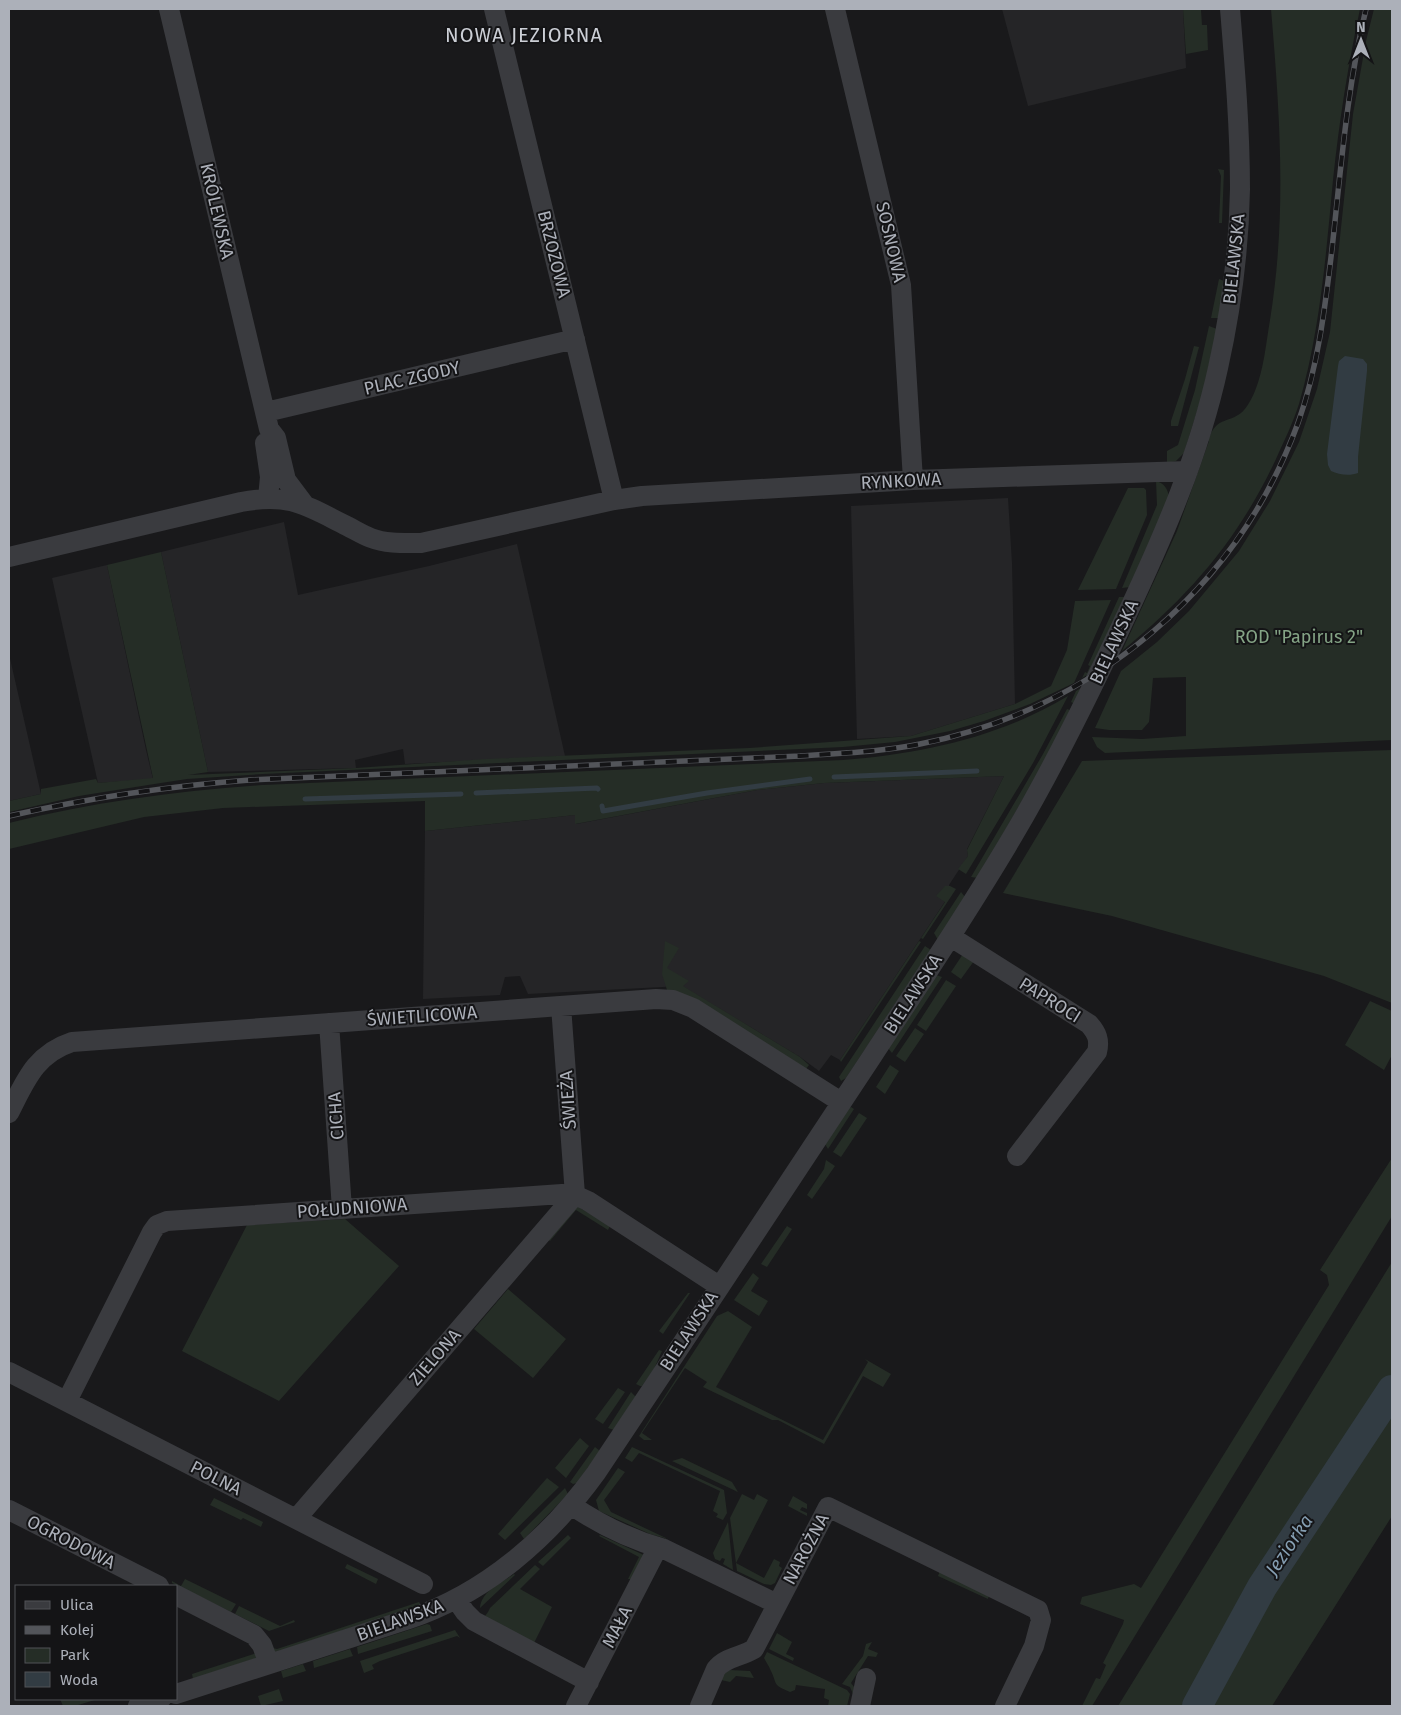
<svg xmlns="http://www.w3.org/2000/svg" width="1401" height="1715" viewBox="0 0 1401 1715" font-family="'Fira Sans',sans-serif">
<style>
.built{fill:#252527}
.green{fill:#252d26}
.water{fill:#323c43}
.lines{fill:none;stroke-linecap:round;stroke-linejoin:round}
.stream{stroke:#323c43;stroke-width:5}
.river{stroke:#323c43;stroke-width:30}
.minor{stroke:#3a3b3f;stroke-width:20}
.rail-casing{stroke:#53555a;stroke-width:5.5}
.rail{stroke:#141416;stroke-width:4;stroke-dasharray:11;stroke-linecap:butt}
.labels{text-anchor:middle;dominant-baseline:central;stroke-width:4;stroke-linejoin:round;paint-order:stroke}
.street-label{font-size:18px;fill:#acb0b9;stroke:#141416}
.park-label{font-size:18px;fill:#84a385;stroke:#141416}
.water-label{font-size:19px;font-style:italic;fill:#859eb2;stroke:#141416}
.quarter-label{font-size:20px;letter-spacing:1px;fill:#cccfd6;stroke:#141416}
</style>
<rect width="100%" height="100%" fill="#19191b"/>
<!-- built -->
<path class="built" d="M 1002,9 L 1183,9 L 1186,68 L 1028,106 Z
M 1008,498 L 1012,563 L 1015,704 L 911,736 L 857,739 L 851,506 Z
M 284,522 L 298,595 L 429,566 L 517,544 L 565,756 L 405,764 L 403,749 L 355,760 L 356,768 L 208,772 L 161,552 Z
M 107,565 L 146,750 L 153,779 L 98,783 L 67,646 L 52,578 Z
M 9,654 L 41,794 L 9,801 Z
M 1004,776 L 967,849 L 968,856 L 949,885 L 950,894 L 840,1060 L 831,1055 L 819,1071 L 800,1057 L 682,986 L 528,994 L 520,976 L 505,977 L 500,995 L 423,999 L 425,831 L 575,815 L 576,824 L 757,790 L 824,783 Z"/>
<!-- green -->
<path class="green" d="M 1183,9 L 1206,9 L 1201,10 L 1202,25 L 1207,25 L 1208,50 L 1186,54 Z
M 1271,9 L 1360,9 C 1348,65 1339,122 1333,180 C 1326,255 1320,331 1299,404 C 1293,423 1284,441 1276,459 C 1238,540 1190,595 1122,651 L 1177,531 L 1209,441 L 1208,441 C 1216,416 1227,424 1241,413 C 1247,408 1252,398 1255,391 C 1264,369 1266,343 1270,320 C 1287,215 1280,116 1271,9 Z
M 1374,9 L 1392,9 L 1392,740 L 1105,753 L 1097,747 L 1092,737 L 1142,739 L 1186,736 L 1186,677 L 1153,678 L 1149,722 L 1142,730 L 1109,730 L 1095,728 L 1121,671 L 1157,642 L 1189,611 L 1239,551 L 1270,501 L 1299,442 L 1317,389 L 1330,332 L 1353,114 L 1366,41 Z
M 1218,169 L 1224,170 L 1222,223 L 1219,223 L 1221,176 Z
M 1219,279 L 1224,281 L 1219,318 L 1211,318 Z
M 1209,326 L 1217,329 L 1203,392 L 1184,453 L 1176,461 L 1167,463 L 1167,451 L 1178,445 L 1195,390 Z
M 1194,346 L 1199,347 L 1178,426 L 1171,426 L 1171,421 L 1185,379 Z
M 1156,481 C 1164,483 1168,489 1169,497 L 1130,587 L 1122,588 L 1157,505 Z
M 1128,488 L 1144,488 L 1146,490 L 1147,515 L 1116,589 L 1078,590 Z
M 161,552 L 208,772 L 188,775 L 356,768 L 486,759 L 749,748 L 911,736 L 1015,704 L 1051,686 L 1067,650 L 1075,601 L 1111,600 L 1074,683 L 1030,704 L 984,721 L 950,731 L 895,742 L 843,747 L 263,774 L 187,779 L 148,785 L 79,796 L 9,812 L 9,801 L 41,794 L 41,789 L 96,779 L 98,783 L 153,778 L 107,565 Z
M 1119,597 L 1124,597 L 1125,600 L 1089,674 L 1082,678 L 1085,672 L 1087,673 L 1090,666 L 1088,665 Z
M 1083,687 L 1044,762 L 978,878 L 971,877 L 1043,754 L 1067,709 L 1070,710 L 1073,703 L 1071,702 L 1076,691 Z
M 1068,696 L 1033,763 L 966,874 L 958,869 L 968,856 L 967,850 L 1004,776 L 824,783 L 757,790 L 575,824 L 575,815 L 425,831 L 425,801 L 223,808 L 144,817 L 9,849 L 9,823 C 92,802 177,791 263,785 L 843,760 C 922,754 1000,737 1068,696 Z
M 1392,750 L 1392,1003 L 1324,976 L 1112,916 L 1003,893 L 1082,761 Z
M 945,886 L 950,886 L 956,889 L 923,939 L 921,938 L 945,902 L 936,896 Z
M 961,892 L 965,897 L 938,940 L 934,933 Z
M 665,941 L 679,948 L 667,968 L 689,981 L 683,986 L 800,1057 L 809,1065 L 806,1069 L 667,990 L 662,974 Z
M 919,941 L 921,942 L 841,1062 L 840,1060 Z
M 925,946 L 931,950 L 846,1078 L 841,1081 L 839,1077 Z
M 963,954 L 974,961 L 961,979 L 951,972 Z
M 936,975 L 942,977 L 892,1053 L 888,1048 Z
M 946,980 L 956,986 L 926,1031 L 917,1025 Z
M 1370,1001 L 1392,1011 L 1392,1055 L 1384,1070 L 1345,1045 Z
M 915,1028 L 924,1034 L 905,1062 L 896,1056 Z
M 890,1065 L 899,1071 L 885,1094 L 876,1087 Z
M 851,1107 L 854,1109 L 828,1149 L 825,1144 L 849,1108 Z
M 859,1113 L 867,1118 L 841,1157 L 833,1152 Z
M 1392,1158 L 1392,1216 L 1092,1706 L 1082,1706 L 1096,1678 L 1100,1679 L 1106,1665 L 1103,1663 L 1123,1624 L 1124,1620 L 1080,1604 L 1082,1597 L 1134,1584 L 1141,1588 L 1329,1285 L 1327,1275 L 1320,1270 Z
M 826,1160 L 835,1166 L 812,1199 L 807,1195 L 824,1169 Z
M 577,1206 L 610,1226 L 608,1230 L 576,1210 L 550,1241 L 546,1238 Z
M 345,1219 L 399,1266 L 279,1401 L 182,1351 L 247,1225 Z
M 787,1226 L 792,1229 L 767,1267 L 761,1264 Z
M 1392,1262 L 1392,1516 L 1272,1706 L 1118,1706 Z
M 753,1273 L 759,1278 L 751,1291 L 768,1301 L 759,1316 L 734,1300 Z
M 508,1289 L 566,1339 L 533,1378 L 474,1329 Z
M 688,1293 L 690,1293 L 663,1334 L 659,1331 Z
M 728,1311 L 752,1327 L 716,1387 L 823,1440 L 868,1362 L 865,1359 L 891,1374 L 883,1387 L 863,1376 L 824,1444 L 778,1420 L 772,1420 L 703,1387 L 707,1382 L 685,1368 L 642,1433 L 652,1440 L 644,1440 L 639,1436 L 717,1316 Z
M 659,1350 L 662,1351 L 654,1369 L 642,1386 L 640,1386 L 636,1384 Z
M 618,1388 L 625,1392 L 603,1424 L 595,1419 Z
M 631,1392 L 636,1397 L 614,1430 L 608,1428 Z
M 580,1438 L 589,1446 L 566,1478 L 555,1468 Z
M 595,1447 L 600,1451 L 577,1483 L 573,1484 L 570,1482 Z
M 632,1447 L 724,1490 L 727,1513 L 723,1520 L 716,1517 L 718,1514 L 713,1511 L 720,1491 L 639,1453 L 632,1462 L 625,1458 Z
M 682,1458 L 732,1482 L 738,1492 L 672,1461 Z
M 618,1468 L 625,1472 L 604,1500 L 611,1512 L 668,1539 L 650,1534 L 599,1511 L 596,1500 Z
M 547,1478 L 559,1487 L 505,1540 L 498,1534 Z
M 565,1488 L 568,1494 L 524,1539 L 520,1533 Z
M 742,1494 L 754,1500 L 757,1494 L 768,1500 L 736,1563 L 764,1578 L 774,1559 L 780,1562 L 779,1566 L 782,1568 L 775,1583 L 771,1585 L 764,1584 L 737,1571 L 730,1518 Z
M 793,1496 L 807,1504 L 807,1509 L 802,1507 L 800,1510 L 807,1513 L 807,1516 L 788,1506 Z
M 214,1498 L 263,1522 L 261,1527 L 243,1518 L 241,1520 L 210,1505 Z
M 728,1522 L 733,1570 L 723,1564 L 725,1559 L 722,1558 L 720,1561 L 715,1559 L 713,1553 Z
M 568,1535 L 571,1538 L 543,1566 L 538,1562 Z
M 600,1535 L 646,1556 L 635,1580 L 628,1579 L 639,1557 L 599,1536 Z
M 347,1564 L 378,1579 L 376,1584 L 345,1568 Z
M 535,1565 L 540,1569 L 520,1589 L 552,1607 L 534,1643 L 485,1616 L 488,1612 L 490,1608 Z
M 940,1571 L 989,1595 L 988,1599 L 938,1576 Z
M 514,1574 L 515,1575 L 480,1608 C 481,1591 501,1583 514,1574 Z
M 185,1579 L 236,1604 L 231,1612 L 172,1583 L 172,1581 L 181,1586 Z
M 419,1602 L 421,1605 L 274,1653 L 273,1648 L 277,1649 Z
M 239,1606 L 280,1626 L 294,1620 L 295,1622 L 269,1631 L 235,1614 Z
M 427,1624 L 430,1625 L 432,1631 L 358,1654 L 357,1647 Z
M 455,1630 L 460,1638 L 457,1636 L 380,1661 L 372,1665 L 374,1669 L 364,1673 L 360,1661 Z
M 777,1633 L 792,1642 L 786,1654 L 794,1658 L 793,1661 L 769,1649 Z
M 872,1642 L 868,1649 L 878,1653 L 876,1657 L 868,1656 L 851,1683 L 858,1692 L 853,1694 L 850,1687 L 842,1684 L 863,1656 L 866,1644 Z
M 350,1649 L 353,1656 L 314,1668 L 313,1661 Z
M 767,1652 L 847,1690 L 850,1694 L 847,1706 L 828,1706 L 829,1700 L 824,1698 L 825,1689 L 796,1685 L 795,1690 L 790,1692 C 771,1684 778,1684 770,1669 C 769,1666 766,1662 764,1658 Z
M 257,1653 L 257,1658 L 193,1679 L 192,1674 Z
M 303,1664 L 306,1671 L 283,1678 L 281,1671 Z
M 730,1670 L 750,1671 L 754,1678 L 736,1676 L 730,1682 L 721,1680 L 724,1673 Z
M 279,1689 L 283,1701 L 261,1706 L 258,1696 Z
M 60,1699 L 98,1699 L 75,1706 L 63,1706 Z"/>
<!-- water -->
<path class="water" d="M 1345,356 L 1363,359 L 1367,364 L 1367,371 L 1358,457 L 1358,473 C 1350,476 1339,475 1331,471 L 1328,465 L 1327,454 L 1338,366 L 1339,361 Z
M 1224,1635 L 1249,1637 L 1229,1666 L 1207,1706 L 1185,1706 Z"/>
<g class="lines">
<!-- stream -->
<path class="stream" d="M 834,777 L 977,771
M 476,793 L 597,788 L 598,789
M 305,799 L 461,794
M 602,806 L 603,811 L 707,793 L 810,779"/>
<!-- river -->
<path class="river" d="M 1197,1706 L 1262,1587 L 1392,1390"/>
<!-- minor -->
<path class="minor" d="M 169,9 L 269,429 L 276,438 L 286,480 L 304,504
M 494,9 L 614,500
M 835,9 L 901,285 L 913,480
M 266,412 L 575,339
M 265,443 L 270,477 L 268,498
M 9,557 L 241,502 C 290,493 305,505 347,526 C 355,530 363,535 371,538 C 386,544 405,543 421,543 L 614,500 L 642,496 L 913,480 L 1188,471
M 951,937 L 1089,1024 C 1097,1033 1100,1040 1097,1052 L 1017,1156
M 329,1023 L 342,1209
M 9,1113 C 25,1082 35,1054 72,1042 L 656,999 L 673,1000 L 693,1008 L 841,1102
M 9,1372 L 423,1584
M 67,1401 L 152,1232 L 157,1225 L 167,1221 L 562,1194 L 575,1195 L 588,1201 L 719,1286
M 571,1505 C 599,1524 632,1540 664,1549 L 777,1604
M 9,1510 L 159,1586
M 296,1519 L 575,1195 L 561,1006
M 176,1595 L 254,1635 L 262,1645 L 269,1664
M 456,1599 L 465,1612 L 474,1621 L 589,1682
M 176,1694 L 409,1619 C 486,1593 549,1538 596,1473 C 689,1334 781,1194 873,1055 C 921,982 970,909 1014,834 C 1056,763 1092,689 1127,614 C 1164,535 1199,455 1218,368 C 1231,310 1239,249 1240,189 C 1240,129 1235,69 1230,9
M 138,1706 L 161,1699
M 576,1706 L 658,1547
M 700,1706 L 716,1669 C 725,1657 741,1657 754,1649 L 828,1507 L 1038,1610 L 1041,1620 L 1034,1646 L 1005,1706
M 860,1706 L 866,1678"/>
<!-- rail casing -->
<g class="rail-casing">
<path id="rail" d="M 9,816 C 89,798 168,786 250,780 C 379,774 509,769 638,763 C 692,761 746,758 800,756 C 840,753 881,752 920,744 C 1094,709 1237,590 1298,423 C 1318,367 1325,308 1332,249 C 1341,168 1347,87 1366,9"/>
</g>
<!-- rail -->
<use href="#rail" class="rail"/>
</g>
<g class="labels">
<!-- street labels -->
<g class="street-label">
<text transform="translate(217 211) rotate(77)">KRÓLEWSKA</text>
<text transform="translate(891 242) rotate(77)">SOSNOWA</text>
<text transform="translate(554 254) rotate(76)">BRZOZOWA</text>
<text transform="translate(1234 259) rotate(-84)">BIELAWSKA</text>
<text transform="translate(412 378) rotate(-13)">PLAC ZGODY</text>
<text transform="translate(901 481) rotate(-3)">RYNKOWA</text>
<text transform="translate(1114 642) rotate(-65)">BIELAWSKA</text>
<text transform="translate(913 994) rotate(-57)">BIELAWSKA</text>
<text transform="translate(1050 1000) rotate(32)">PAPROCI</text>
<text transform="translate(422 1016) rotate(-4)">ŚWIETLICOWA</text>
<text transform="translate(568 1100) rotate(-94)">ŚWIEŻA</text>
<text transform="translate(336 1116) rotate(-94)">CICHA</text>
<text transform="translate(352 1208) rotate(-4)">POŁUDNIOWA</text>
<text transform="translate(689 1331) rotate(-57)">BIELAWSKA</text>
<text transform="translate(435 1357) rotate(-49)">ZIELONA</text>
<text transform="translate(216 1478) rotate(27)">POLNA</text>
<text transform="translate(71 1542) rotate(27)">OGRODOWA</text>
<text transform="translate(806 1549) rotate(-62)">NAROŻNA</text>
<text transform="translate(400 1620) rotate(-20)">BIELAWSKA</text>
<text transform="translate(617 1627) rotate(-63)">MAŁA</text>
</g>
<!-- park labels -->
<g class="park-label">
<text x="1299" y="637">ROD "Papirus 2"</text>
</g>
<!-- water labels -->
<g class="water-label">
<text transform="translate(1289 1545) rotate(-56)">Jeziorka</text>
</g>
<!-- quarter labels -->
<g class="quarter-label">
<text x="524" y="35">NOWA JEZIORNA</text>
</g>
</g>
<!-- border -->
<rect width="1401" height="1715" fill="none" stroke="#acb0b9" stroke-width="20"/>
<!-- legend -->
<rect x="15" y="1585" width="162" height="115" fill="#141416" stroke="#515257"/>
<rect x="25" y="1601" width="25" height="8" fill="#3a3b3f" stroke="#515257"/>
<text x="60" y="1610" font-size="15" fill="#acb0b9">Ulica</text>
<rect x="25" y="1626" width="25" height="8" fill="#53555a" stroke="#515257"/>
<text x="60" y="1635" font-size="15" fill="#acb0b9">Kolej</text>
<rect x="25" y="1648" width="25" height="15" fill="#252d26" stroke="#515257"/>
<text x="60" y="1660" font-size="15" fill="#acb0b9">Park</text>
<rect x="25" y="1672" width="25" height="15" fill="#323c43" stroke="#515257"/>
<text x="60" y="1685" font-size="15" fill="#acb0b9">Woda</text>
<!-- north arrow -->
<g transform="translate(1361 40)" stroke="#141416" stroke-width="4" paint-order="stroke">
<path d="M0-4L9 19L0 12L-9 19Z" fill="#acb0b9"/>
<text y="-8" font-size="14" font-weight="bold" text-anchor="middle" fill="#acb0b9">N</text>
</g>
</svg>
